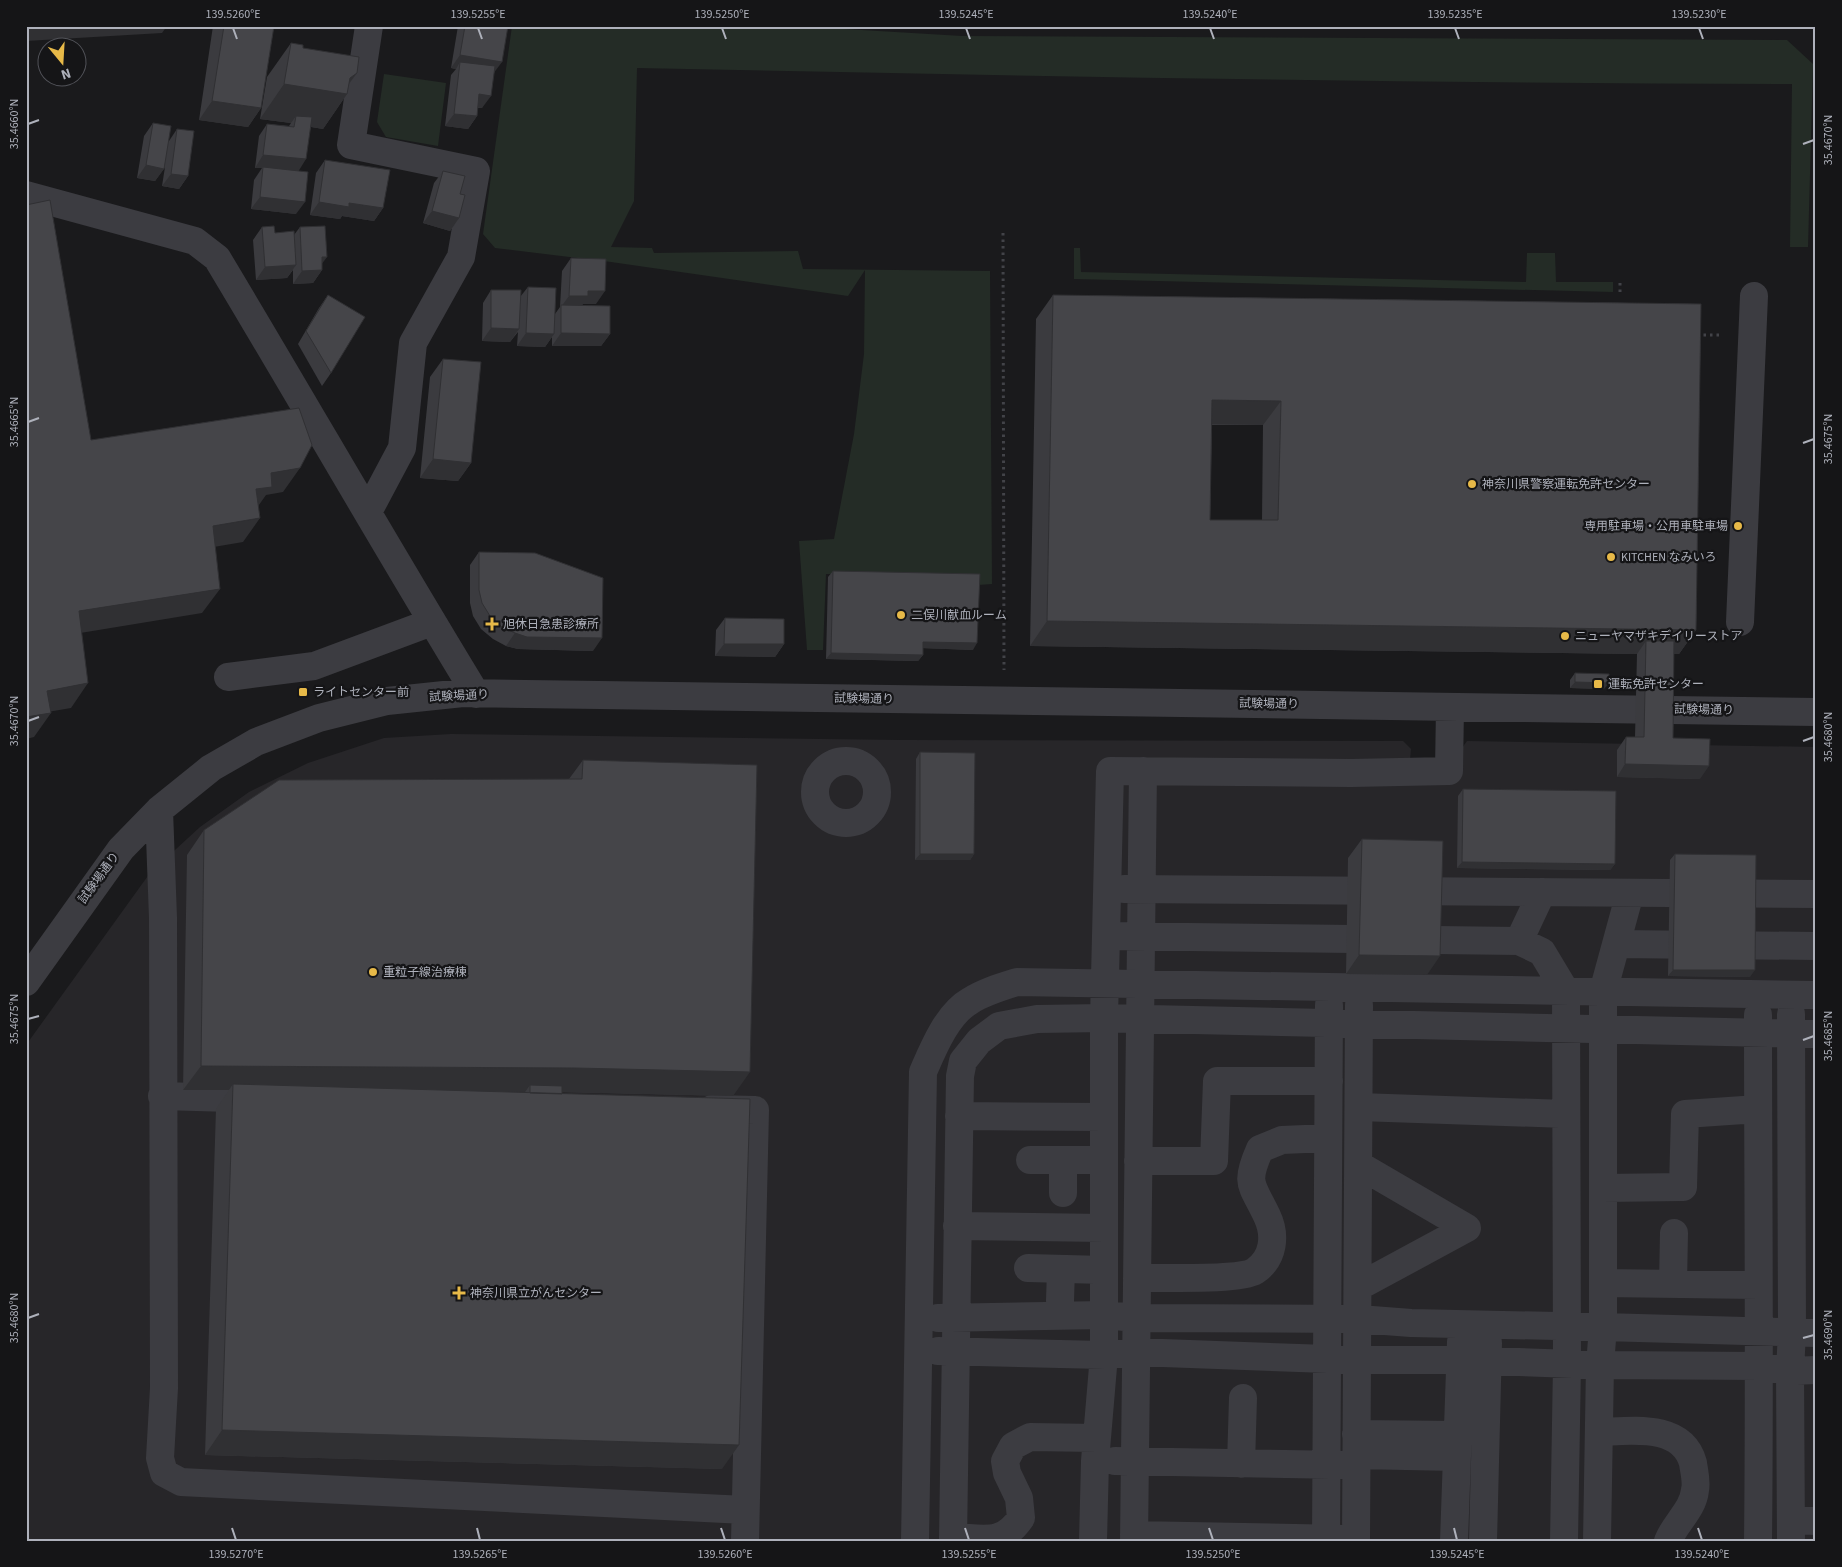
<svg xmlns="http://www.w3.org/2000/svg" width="1842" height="1567" viewBox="0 0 1842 1567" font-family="'Source Sans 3','Noto Sans JP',sans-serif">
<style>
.built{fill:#272629}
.green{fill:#242c26}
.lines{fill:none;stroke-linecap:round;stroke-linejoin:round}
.path{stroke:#424348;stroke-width:3;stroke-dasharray:2.5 4;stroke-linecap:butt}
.minor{stroke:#3c3c41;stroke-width:28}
.wall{fill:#3b3b3f;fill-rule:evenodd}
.shaded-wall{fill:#303033}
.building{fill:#454549;stroke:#303033;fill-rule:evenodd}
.ticks{fill:none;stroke:#aeb1bb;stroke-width:2}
.poi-dot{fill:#e7b948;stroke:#151517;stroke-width:2}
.labels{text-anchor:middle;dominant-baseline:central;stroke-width:4.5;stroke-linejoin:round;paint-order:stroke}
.poi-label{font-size:12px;fill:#aeb1bb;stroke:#151517;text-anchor:start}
.street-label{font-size:12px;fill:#aeb1bb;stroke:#151517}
.neatline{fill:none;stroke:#aeb1bb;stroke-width:2}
.ticks-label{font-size:12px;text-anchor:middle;fill:#aeb1bb}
</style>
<rect width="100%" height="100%" fill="#1a1a1c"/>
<!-- built -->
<path class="built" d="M 451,734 L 901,740 L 1403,741 L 1411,749 L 1410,760 L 1460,762 L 1462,748 L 1467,741 L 1816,747 L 1816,1541 L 26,1541 L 26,1045 L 150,873 L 200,827 L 249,792 L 308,763 L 384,738 Z"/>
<!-- green -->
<path class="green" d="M 512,26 L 795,26 L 962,36 L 1787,40 L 1813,64 L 1808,247 L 1790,247 L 1792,84 C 1407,83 1022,76 637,68 L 634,201 L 611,247 L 652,248 L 654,253 L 798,251 L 803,269 L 990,271 L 992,584 L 978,585 L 976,574 L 826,574 L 823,650 L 807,650 L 799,541 L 834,539 L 854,434 L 864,354 L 865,270 L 848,296 L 611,262 L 495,248 L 483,234 Z
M 384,74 L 446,83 L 438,146 L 386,137 L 377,122 Z
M 1074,248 L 1080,248 L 1081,272 L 1526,282 L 1527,253 L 1555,253 L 1556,282 L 1613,282 L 1613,292 L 1074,279 Z"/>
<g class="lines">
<!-- path -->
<path class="path" d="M 1003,233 L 1004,670
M 1620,292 L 1620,282
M 1697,335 L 1721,335"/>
<!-- minor -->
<path class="minor" d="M 26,195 L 195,241 L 217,258 C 304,403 388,550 476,694
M 368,512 L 402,448 L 413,343 L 461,257 L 476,171 L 351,145 L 369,26
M 1740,622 L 1754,296
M 228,677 L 314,666 L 432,622
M815 792a31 31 0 1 1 62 0a31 31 0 1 1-62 0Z
M 159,810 L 163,918 L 164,1388 L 160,1458 L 164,1473 L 181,1482 L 745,1510
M 1124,889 L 1816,894
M 1106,936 L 1519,941 L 1542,952 L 1566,992 L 1567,1364 L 1564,1541
M 1519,941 L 1542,892
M 1617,944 L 1816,946
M 26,982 L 121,849 L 159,810 L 211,768 L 256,742 L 319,718 L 387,701 L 463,693 L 1816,712
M 1791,1014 L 1792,1332 L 1790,1371 L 1791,1541
M 162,1096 L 262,1099
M 1359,1107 L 1566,1114
M 712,1109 L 755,1110 L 745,1541
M 959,1116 L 1104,1117
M 1030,1160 L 1104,1160
M 1138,1161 L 1214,1161 L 1217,1081 L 1329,1081
M 1603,1188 L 1683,1187 L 1685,1114 L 1758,1109
M 1063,1193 L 1063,1161
M 957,1226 L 1104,1228
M 1028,1268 L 1104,1270
M 1137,1278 C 1160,1277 1239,1281 1255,1271 C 1274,1258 1276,1235 1267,1216 C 1252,1184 1244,1185 1260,1149 L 1282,1140 L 1328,1138
M 1603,1283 L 1758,1285
M 1673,1284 L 1674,1233
M 1358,1287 L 1467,1228 L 1359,1165
M 1060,1301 L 1061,1269
M 938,1318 L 1104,1315 L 1136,1318 L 1359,1319 L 1411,1323 L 1603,1327 L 1816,1333
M 938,1351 L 1104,1355 L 1135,1352 L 1356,1360 L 1460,1360 L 1600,1365 L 1760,1366 L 1790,1371 L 1816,1370
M 1599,1432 C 1632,1431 1682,1423 1693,1463 C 1694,1471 1697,1482 1695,1490 C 1693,1510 1675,1523 1668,1541
M 1356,1434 L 1457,1435
M 1356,1455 L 1457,1457
M 1115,1461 L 1345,1465
M 1241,1464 L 1243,1398
M 1791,1520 L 1816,1521
M 1134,1535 L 1345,1539
M 953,1537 C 984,1538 1002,1546 1021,1518 L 1019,1498 L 1007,1473 L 1005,1461 L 1013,1446 L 1030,1437 L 1097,1438
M 915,1541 L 923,1072 C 933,1049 947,1014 970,1001 C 984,992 1001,987 1017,982 L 1816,995
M 953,1541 L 960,1076 L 963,1061 L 979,1041 L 999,1026 L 1037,1019 L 1104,1018 L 1816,1034
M 1093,1541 L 1095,1461 L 1104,1355 L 1104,1018 L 1110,771 L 1351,773 L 1449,771 L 1450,707
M 1134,1541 L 1143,771
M 1326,1541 L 1329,1005
M 1356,1541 L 1359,1005
M 1454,1541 L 1461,1342
M 1483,1541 L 1488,1343
M 1597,1541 L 1600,1365 L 1603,1327 L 1603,992 L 1630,893
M 1758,1541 C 1760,1365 1758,1190 1758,1015"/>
</g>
<!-- wall -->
<path class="wall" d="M 213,26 L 274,26 L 261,108 L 248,127 L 199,120 Z
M 458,26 L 508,26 L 494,73 L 482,108 L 477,108 L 477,116 L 468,129 L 445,126 L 451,75 L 456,69 L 451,68 Z
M 291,43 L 357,73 L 349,84 L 347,94 L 323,129 L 311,127 L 298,171 L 296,214 L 251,209 L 254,180 L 262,168 L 255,168 L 259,136 L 267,124 L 289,126 L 291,123 L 260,119 L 267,77 Z
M 153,123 L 169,141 L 177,129 L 188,176 L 179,189 L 162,186 L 165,167 L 155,181 L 137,178 L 144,136 Z
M 325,160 L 383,208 L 374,221 L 342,216 L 340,219 L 310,215 L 316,173 Z
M 443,171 L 460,194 L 459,218 L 450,231 L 423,223 L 434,183 Z
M 262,227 L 275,233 L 294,235 L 300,227 L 322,264 L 322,270 L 313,283 L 293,284 L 293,270 L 287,278 L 256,280 L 253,240 Z
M 571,258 L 596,304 L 583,304 L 581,306 L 610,334 L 601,346 L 552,346 L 552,337 L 545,347 L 517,346 L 518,332 L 510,342 L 482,341 L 483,303 L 491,290 L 520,297 L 528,287 L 555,314 L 560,307 L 562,271 Z
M 328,295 L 331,373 L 322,386 L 298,344 L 319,308 Z
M 1053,295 L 1701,304 L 1696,630 L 1679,654 L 1674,654 L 1673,738 L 1700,779 L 1617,777 L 1617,750 L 1626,737 L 1635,737 L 1637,654 L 1030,646 L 1036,319 ZM 1212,425 L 1263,425 L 1262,520 L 1210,520 Z
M 443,359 L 471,463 L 458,481 L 420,478 L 430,377 Z
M 479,552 L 593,651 L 518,649 L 506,646 L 493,639 L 481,629 L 473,616 L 470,603 L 470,565 Z
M 833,571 L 973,650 L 923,648 L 923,655 L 918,661 L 826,659 L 828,577 Z
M 725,618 L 784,644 L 775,657 L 715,656 L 716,630 Z
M 1575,673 L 1604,689 L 1570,688 L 1570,680 Z
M 920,752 L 974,854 L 970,860 L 915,860 L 916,759 Z
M 583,760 L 733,1096 L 562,1092 L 562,1094 L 722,1469 L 205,1455 L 216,1109 L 229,1090 L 183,1090 L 187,855 L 204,830 L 569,779 ZM 499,1092 L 525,1092 L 525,1093 Z
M 1463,789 L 1615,864 L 1610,870 L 1457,868 L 1458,796 Z
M 1362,839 L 1427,975 L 1346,974 L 1348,858 Z
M 1675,854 L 1750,977 L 1668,976 L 1670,860 Z"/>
<!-- shaded-wall -->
<path class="shaded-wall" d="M 74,26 L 167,26 L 162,33 L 26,41 L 26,29 Z
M 460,55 L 502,62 L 493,74 L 460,62 L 456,69 L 451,68 Z
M 357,73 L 342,93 L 347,94 L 323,129 L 295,124 L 296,116 L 291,123 L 260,119 L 284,84 L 350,78 Z
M 479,94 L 491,96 L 482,108 L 470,107 Z
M 212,101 L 261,108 L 248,127 L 199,120 Z
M 454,114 L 477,116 L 468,129 L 445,126 Z
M 263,155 L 306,159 L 298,172 L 263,167 L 262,168 L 255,168 Z
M 146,165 L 164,169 L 155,181 L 137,178 Z
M 171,174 L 188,176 L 179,189 L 162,186 Z
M 260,197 L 305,202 L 296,214 L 251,209 Z
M 319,202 L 349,203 L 383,208 L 374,221 L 342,216 L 340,219 L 310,215 Z
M 432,211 L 459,218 L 450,231 L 423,223 Z
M 322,257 L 327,257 L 318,269 Z
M 296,265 L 287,278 L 256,280 L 265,267 Z
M 322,270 L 313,283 L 293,284 L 302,271 Z
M 588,291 L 605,291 L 596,304 L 583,304 L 579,309 L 561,307 L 569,296 Z
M 491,328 L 519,329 L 510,342 L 482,341 Z
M 526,333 L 554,334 L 545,347 L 517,346 Z
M 561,333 L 610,334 L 601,346 L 552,346 Z
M 1212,400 L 1281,401 L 1263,425 L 1195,424 Z
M 433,459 L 471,463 L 458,481 L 420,478 Z
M 300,468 L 283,492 L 266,495 L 254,512 L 256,489 L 271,473 Z
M 260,518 L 243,542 L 196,550 L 213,526 Z
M 220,589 L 202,613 L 62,636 L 79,611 Z
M 1047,621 L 1696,630 L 1679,654 L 1645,654 L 1646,641 L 1637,654 L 1030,646 Z
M 515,633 L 602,638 L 593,651 L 518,649 L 506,646 Z
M 923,642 L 977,643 L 973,650 L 918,648 Z
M 724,644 L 784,644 L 775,657 L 715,656 Z
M 831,653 L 923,655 L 918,661 L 826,659 Z
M 1575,682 L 1609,683 L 1604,689 L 1570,688 Z
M 88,683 L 71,708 L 30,715 L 47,691 Z
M 51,713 L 34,737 L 26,739 L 26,717 Z
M 1625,764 L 1709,766 L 1700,779 L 1617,777 Z
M 920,854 L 974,854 L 970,860 L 915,860 Z
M 1462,862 L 1615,864 L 1610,870 L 1457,868 Z
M 1359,955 L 1440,956 L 1427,975 L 1346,974 Z
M 1673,970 L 1755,970 L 1750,977 L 1668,976 Z
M 201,1066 L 575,1068 L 750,1072 L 733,1096 L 558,1092 L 530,1085 L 525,1092 L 233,1090 L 233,1084 L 229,1090 L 183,1090 Z
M 222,1430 L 739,1445 L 722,1469 L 205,1455 Z"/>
<!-- building -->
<path class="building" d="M 26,26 L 74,26 L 26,29 Z
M 224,26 L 274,26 L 261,108 L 212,101 Z
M 465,26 L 508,26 L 502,62 L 460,55 Z
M 291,43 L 303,45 L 303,48 L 359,57 L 357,73 L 350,78 L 347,94 L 284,84 Z
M 460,62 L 495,66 L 491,96 L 479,94 L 477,116 L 454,114 Z
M 296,116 L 312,117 L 306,159 L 263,155 L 267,124 L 294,127 Z
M 153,123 L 171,126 L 164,169 L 146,165 Z
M 177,129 L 194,131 L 188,176 L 171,174 Z
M 325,160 L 390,170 L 383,208 L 349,203 L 349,207 L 319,202 Z
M 263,167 L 308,172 L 305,202 L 260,197 Z
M 443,171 L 465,176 L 460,194 L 465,195 L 459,218 L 432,211 Z
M 50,200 L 91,440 L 299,408 L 312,445 L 300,468 L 271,473 L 272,487 L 256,489 L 260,518 L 213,526 L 220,589 L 79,611 L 88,683 L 47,691 L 51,713 L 26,717 L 26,205 Z
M 274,226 L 275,233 L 294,231 L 296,265 L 265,267 L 262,227 Z
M 325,226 L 327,257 L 322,257 L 322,270 L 302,271 L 300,227 Z
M 571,258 L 606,259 L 605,291 L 588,291 L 588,296 L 569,296 Z
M 528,287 L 556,288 L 554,334 L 526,333 Z
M 491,290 L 521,290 L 519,329 L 491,328 Z
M 328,295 L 365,317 L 331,373 L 306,331 Z
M 1053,295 L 1701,304 L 1696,630 L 1047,621 ZM 1212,400 L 1281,401 L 1278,520 L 1210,520 Z
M 561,305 L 610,306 L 610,334 L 561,333 Z
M 443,359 L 481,362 L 471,463 L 433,459 Z
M 479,552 L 535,553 L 603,578 L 602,638 L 527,637 L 515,633 L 502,627 L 490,616 L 482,603 L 479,590 Z
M 833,571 L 980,574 L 977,643 L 923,642 L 923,655 L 831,653 Z
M 725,618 L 784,619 L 784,644 L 724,644 Z
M 1646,641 L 1674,641 L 1673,738 L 1710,739 L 1709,766 L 1625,764 L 1626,737 L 1644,737 Z
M 1575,673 L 1609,674 L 1609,683 L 1575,682 Z
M 920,752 L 975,753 L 974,854 L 920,854 Z
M 583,760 L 757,765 L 750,1072 L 575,1068 L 201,1066 L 204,830 L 279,780 L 582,779 Z
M 1463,789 L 1616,791 L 1615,864 L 1462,862 Z
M 1362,839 L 1443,841 L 1440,956 L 1359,955 Z
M 1675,854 L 1756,855 L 1755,970 L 1673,970 Z
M 233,1084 L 750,1099 L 739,1445 L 222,1430 Z
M 530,1085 L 562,1086 L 562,1094 L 530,1093 Z"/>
<!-- ticks -->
<path class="ticks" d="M 233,28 L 237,39M 478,28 L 482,39M 722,28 L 726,39M 966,28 L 970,39M 1210,28 L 1214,39M 1455,28 L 1459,39M 1699,28 L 1703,39M 28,124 L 39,120M 1803,144 L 1814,140M 28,422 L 39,418M 1803,443 L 1814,439M 28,721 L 39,717M 1803,741 L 1814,737M 28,1019 L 39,1016M 1803,1040 L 1814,1036M 28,1318 L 39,1314M 1803,1338 L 1814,1335M 232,1528 L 236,1540M 477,1528 L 480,1540M 721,1528 L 725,1540M 965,1528 L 969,1540M 1209,1528 L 1213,1540M 1454,1528 L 1457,1540M 1698,1528 L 1702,1540"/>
<!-- markers -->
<g class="poi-dot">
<circle cx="1472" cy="484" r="5"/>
<circle cx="1738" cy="526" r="5"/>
<circle cx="1611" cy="557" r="5"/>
<circle cx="901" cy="615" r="5"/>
<path d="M489.5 616.5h5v5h5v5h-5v5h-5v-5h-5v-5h5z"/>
<circle cx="1565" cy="636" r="5"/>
<rect x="1593" y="679" width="10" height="10" rx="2.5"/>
<rect x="298" y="687" width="10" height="10" rx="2.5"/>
<circle cx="373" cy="972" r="5"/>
<path d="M456.5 1285.5h5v5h5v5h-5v5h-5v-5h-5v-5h5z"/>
</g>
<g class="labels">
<!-- poi labels -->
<g class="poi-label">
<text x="1482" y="484">神奈川県警察運転免許センター</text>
<text x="1728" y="526" text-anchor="end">専用駐車場・公用車駐車場</text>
<text x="1621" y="557">KITCHEN なみいろ</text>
<text x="911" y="615">二俣川献血ルーム</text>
<text x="503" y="624">旭休日急患診療所</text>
<text x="1575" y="636">ニューヤマザキデイリーストア</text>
<text x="1608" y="684">運転免許センター</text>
<text x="313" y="692">ライトセンター前</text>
<text x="383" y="972">重粒子線治療棟</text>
<text x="470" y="1293">神奈川県立がんセンター</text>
</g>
<!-- street labels -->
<g class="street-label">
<text transform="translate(459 696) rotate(-3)">試験場通り</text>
<text transform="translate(864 699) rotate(1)">試験場通り</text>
<text transform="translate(1269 704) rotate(1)">試験場通り</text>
<text transform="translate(1704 710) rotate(1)">試験場通り</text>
<text transform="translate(99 878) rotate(-54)">試験場通り</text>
</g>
</g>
<!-- border -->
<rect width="1842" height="1567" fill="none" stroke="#151517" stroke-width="55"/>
<!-- north arrow -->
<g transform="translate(62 62) rotate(162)"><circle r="24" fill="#151517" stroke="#525359"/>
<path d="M0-4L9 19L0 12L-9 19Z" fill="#e7b948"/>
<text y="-8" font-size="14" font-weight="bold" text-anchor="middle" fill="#aeb1bb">N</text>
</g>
<rect x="28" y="28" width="1786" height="1512" class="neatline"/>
<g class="ticks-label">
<text x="233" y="18">139.5260°E</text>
<text x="478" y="18">139.5255°E</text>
<text x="722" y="18">139.5250°E</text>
<text x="966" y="18">139.5245°E</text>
<text x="1210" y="18">139.5240°E</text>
<text x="1455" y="18">139.5235°E</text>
<text x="1699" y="18">139.5230°E</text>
<text transform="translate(14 124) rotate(-90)" y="4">35.4660°N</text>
<text transform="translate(1828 140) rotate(-90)" y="4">35.4670°N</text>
<text transform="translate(14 422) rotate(-90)" y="4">35.4665°N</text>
<text transform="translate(1828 439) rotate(-90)" y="4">35.4675°N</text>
<text transform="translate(14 721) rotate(-90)" y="4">35.4670°N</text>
<text transform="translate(1828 737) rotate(-90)" y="4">35.4680°N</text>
<text transform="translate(14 1019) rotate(-90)" y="4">35.4675°N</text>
<text transform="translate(1828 1036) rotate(-90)" y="4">35.4685°N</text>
<text transform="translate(14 1318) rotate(-90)" y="4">35.4680°N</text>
<text transform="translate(1828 1335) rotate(-90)" y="4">35.4690°N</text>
<text x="236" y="1558">139.5270°E</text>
<text x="480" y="1558">139.5265°E</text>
<text x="725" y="1558">139.5260°E</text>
<text x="969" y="1558">139.5255°E</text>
<text x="1213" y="1558">139.5250°E</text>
<text x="1457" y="1558">139.5245°E</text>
<text x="1702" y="1558">139.5240°E</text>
</g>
</svg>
